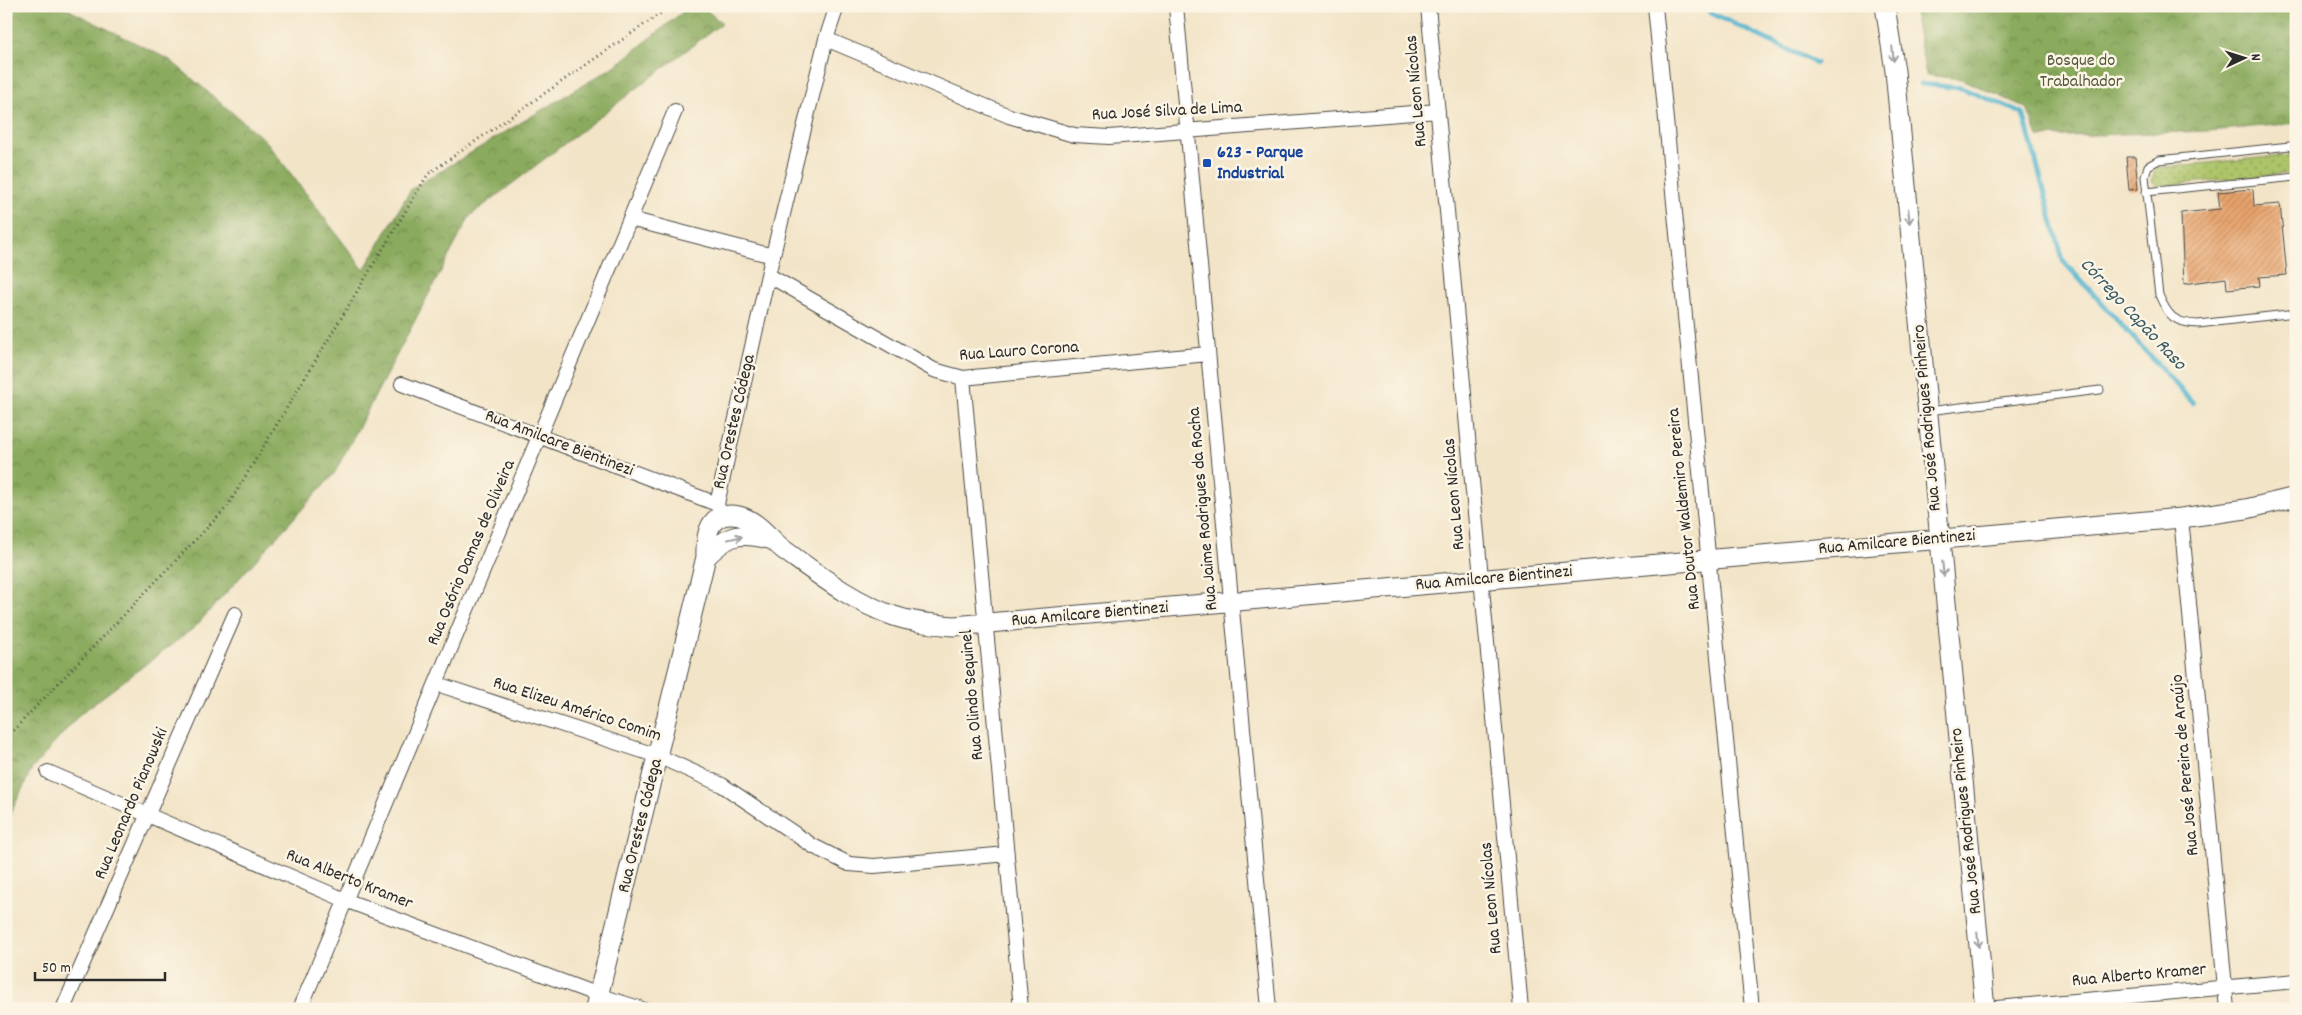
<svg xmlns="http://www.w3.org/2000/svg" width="2302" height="1015" viewBox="0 0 2302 1015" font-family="Dekko,sans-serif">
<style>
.grass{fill:url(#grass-dots);stroke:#6c784a}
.forest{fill:url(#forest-crowns);stroke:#5a6a44}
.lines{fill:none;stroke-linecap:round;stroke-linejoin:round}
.stream{stroke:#4eb2cd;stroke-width:5}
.building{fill:url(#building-hatch)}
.lane-casing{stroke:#494742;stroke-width:9}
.street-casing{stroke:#494742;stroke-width:16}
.secondary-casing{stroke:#494742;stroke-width:21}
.path{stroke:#494742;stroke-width:3;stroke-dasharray:1 4;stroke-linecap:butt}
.lane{stroke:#fff;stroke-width:7}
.street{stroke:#fff;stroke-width:14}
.secondary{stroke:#fff;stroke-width:19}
.oneway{stroke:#a0a0a0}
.transit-dot{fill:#1a4fb4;stroke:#fcf5e5;stroke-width:2}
.labels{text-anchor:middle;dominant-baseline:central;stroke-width:5;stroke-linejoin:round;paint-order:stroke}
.park-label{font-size:18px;fill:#52593e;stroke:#fcf5e5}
.street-label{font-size:18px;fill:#2b2b2b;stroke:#fcf5e5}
.transit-label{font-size:18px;font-weight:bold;fill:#164399;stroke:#fcf5e5;text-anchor:start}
.water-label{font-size:19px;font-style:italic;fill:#375a64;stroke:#fcf5e5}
</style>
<defs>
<pattern id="grass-dots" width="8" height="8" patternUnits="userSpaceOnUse" patternTransform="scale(1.25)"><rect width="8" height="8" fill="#adc469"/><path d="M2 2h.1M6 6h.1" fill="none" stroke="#8d9f57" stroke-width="1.8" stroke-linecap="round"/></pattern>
<pattern id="forest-crowns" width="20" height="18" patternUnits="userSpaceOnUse" patternTransform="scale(1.25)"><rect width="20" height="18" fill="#8aaa5d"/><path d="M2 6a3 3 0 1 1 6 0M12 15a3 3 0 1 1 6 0" fill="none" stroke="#718b4d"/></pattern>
<pattern id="building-hatch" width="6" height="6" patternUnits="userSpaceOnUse" patternTransform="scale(1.25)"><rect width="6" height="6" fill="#e8a36c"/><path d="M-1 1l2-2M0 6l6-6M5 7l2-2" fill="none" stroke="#bc8559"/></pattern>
</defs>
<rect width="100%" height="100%" fill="#fcf5e5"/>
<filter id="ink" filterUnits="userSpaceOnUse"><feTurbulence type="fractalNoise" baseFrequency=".02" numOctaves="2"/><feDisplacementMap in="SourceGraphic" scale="10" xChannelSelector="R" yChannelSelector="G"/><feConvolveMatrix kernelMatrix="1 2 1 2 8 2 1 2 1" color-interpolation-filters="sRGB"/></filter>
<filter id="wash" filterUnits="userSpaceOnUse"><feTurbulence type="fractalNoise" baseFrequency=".0096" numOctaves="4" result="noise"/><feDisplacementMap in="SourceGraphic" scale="20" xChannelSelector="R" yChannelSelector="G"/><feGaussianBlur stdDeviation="1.12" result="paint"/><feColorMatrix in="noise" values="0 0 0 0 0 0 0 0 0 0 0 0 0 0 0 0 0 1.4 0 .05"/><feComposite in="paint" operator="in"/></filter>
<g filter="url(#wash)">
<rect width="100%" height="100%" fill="#f2e4c7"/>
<!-- grass -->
<path class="grass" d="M 2290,155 L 2294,156 C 2297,163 2296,167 2292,173 L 2157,186 L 2152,182 L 2155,168 Z"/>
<!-- forest -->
<path class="forest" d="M 19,6 L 61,6 L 170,60 L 266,141 L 364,270 L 411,189 L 618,64 L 690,6 L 701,6 L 722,23 L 470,216 L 334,474 L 195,627 L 80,714 L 32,769 L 6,823 L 6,761 L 18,764 L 6,760 L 6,8 Z
M 1913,6 L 2296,6 L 2296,123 L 2209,131 L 2038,137 L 2027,108 L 1961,79 L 1926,75 Z"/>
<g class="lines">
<!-- stream -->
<path class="stream" d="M 1704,6 L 1711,13 L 1816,63
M 1921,84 L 1961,88 L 2023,113 L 2063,261 L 2193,403"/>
</g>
<g id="blocks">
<!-- building -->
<path class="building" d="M 2126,157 L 2135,157 L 2138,189 L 2129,190 Z
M 2253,189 L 2254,206 L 2280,204 L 2287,275 L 2259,277 L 2260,286 L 2227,289 L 2226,278 L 2184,284 L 2181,213 L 2220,209 L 2218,192 Z"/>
</g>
</g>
<g filter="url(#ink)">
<use href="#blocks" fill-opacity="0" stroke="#494742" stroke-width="1"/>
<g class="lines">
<!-- lane casing -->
<g class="lane-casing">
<path id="lane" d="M 2296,149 L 2290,146 L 2159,160 L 2148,166 L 2145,177 L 2159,295 C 2168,316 2174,323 2198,324 L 2296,313
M 2146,192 L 2296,177
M 1928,411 L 2100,390"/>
</g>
<!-- street casing -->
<g class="street-casing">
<path id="street" d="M 1176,6 L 1269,1009
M 1428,6 L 1521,1009
M 1655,6 L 1752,1009
M 826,39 L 1009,116 L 1074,135 L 1109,137 L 1438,111
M 630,219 L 773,256
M 768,275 L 934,370 L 963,378 L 1208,354
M 963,378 L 1021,1009
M 402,384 L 717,504
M 721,517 L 717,504 L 768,275 L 826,39 L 837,6
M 2181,518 L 2227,1009
M 437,684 L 658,756 L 722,785 L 813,846 L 849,864 L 874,866 L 1007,854
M 48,772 L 345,900 L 598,995 L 642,1009
M 63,1009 L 235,614
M 300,1009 L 675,111
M 1986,1009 L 2296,981"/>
</g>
<!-- secondary casing -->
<g class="secondary-casing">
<path id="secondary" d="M 1885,6 L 1895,71 L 1985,1009
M 706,557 C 729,534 738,532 769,539
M 595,1009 L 706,557 C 705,534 709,510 739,516 C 757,520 770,539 784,550 C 819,575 853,602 894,616 C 914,623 934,624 954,626 L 2181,518 L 2246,509 L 2296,497"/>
</g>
<!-- path -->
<path class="path" d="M 6,738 L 227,507 L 428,174 L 671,6"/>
<!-- lane -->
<use href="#lane" class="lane"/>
<!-- street -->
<use href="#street" class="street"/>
<!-- secondary -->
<use href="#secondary" class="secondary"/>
</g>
<!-- one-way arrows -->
<defs><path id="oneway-shaft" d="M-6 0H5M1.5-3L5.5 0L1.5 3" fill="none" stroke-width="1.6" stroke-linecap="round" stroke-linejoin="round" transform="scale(1.25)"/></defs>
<g class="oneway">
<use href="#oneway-shaft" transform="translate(1893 54) rotate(84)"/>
<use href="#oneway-shaft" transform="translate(1909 216) rotate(84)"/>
<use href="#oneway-shaft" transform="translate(735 538) rotate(-11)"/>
<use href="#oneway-shaft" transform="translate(1943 569) rotate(84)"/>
<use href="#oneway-shaft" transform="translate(1978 940) rotate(84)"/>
</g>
</g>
<!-- markers -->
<rect class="transit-dot" x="1202" y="158" width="10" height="10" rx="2.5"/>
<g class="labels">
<!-- park labels -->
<g class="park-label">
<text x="2081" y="61">Bosque do<tspan x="2081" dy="21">Trabalhador</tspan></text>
</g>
<!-- street labels -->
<g class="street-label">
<text transform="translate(1417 91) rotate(-95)">Rua Leon Nícolas</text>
<text transform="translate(1167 112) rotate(-3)">Rua José Silva de Lima</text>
<text transform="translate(1019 352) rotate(-4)">Rua Lauro Corona</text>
<text transform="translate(1928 418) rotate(-95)">Rua José Rodrigues Pinheiro</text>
<text transform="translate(735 422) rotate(-77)">Rua Orestes Códega</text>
<text transform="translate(559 444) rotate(21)">Rua Amilcare Bientinezi</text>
<text transform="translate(1455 494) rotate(-95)">Rua Leon Nícolas</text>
<text transform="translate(1204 509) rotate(-95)">Rua Jaime Rodrigues da Rocha</text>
<text transform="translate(1685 509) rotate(-96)">Rua Doutor Waldemiro Pereira</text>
<text transform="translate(1897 543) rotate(-5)">Rua Amilcare Bientinezi</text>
<text transform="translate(472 553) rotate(-67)">Rua Osório Damas de Oliveira</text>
<text transform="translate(1494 579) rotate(-5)">Rua Amilcare Bientinezi</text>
<text transform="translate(1090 615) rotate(-5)">Rua Amilcare Bientinezi</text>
<text transform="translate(973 695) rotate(-95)">Rua Olindo Sequinel</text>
<text transform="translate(577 710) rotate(18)">Rua Elizeu Américo Comim</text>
<text transform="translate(2186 765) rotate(-95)">Rua José Pereira de Araújo</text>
<text transform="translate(132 804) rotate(-67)">Rua Leonardo Pianowski</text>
<text transform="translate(1967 821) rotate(-96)">Rua José Rodrigues Pinheiro</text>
<text transform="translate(641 826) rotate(-76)">Rua Orestes Códega</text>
<text transform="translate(349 880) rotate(22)">Rua Alberto Kramer</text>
<text transform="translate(1492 898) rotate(-95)">Rua Leon Nícolas</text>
<text transform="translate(2139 976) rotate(-5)">Rua Alberto Kramer</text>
</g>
<!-- transit labels -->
<g class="transit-label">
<text x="1217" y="153">623 - Parque<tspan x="1217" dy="21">Industrial</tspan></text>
</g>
<!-- water labels -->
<g class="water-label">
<text transform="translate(2132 315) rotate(47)">Córrego Capão Raso</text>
</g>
</g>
<!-- margin -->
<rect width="2302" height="1015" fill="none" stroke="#fcf5e5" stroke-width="25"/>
<!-- north arrow -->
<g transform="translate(2244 58) rotate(86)" stroke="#fcf5e5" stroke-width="4" paint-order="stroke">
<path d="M0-4L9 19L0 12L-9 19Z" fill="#2b2b2b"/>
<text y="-8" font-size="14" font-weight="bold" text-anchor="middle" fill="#2b2b2b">N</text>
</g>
<!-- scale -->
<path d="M35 972v8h130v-8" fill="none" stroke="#2b2b2b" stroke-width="2.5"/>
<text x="42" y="972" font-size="15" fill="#2b2b2b" stroke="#fcf5e5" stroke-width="4" paint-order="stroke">50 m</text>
</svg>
